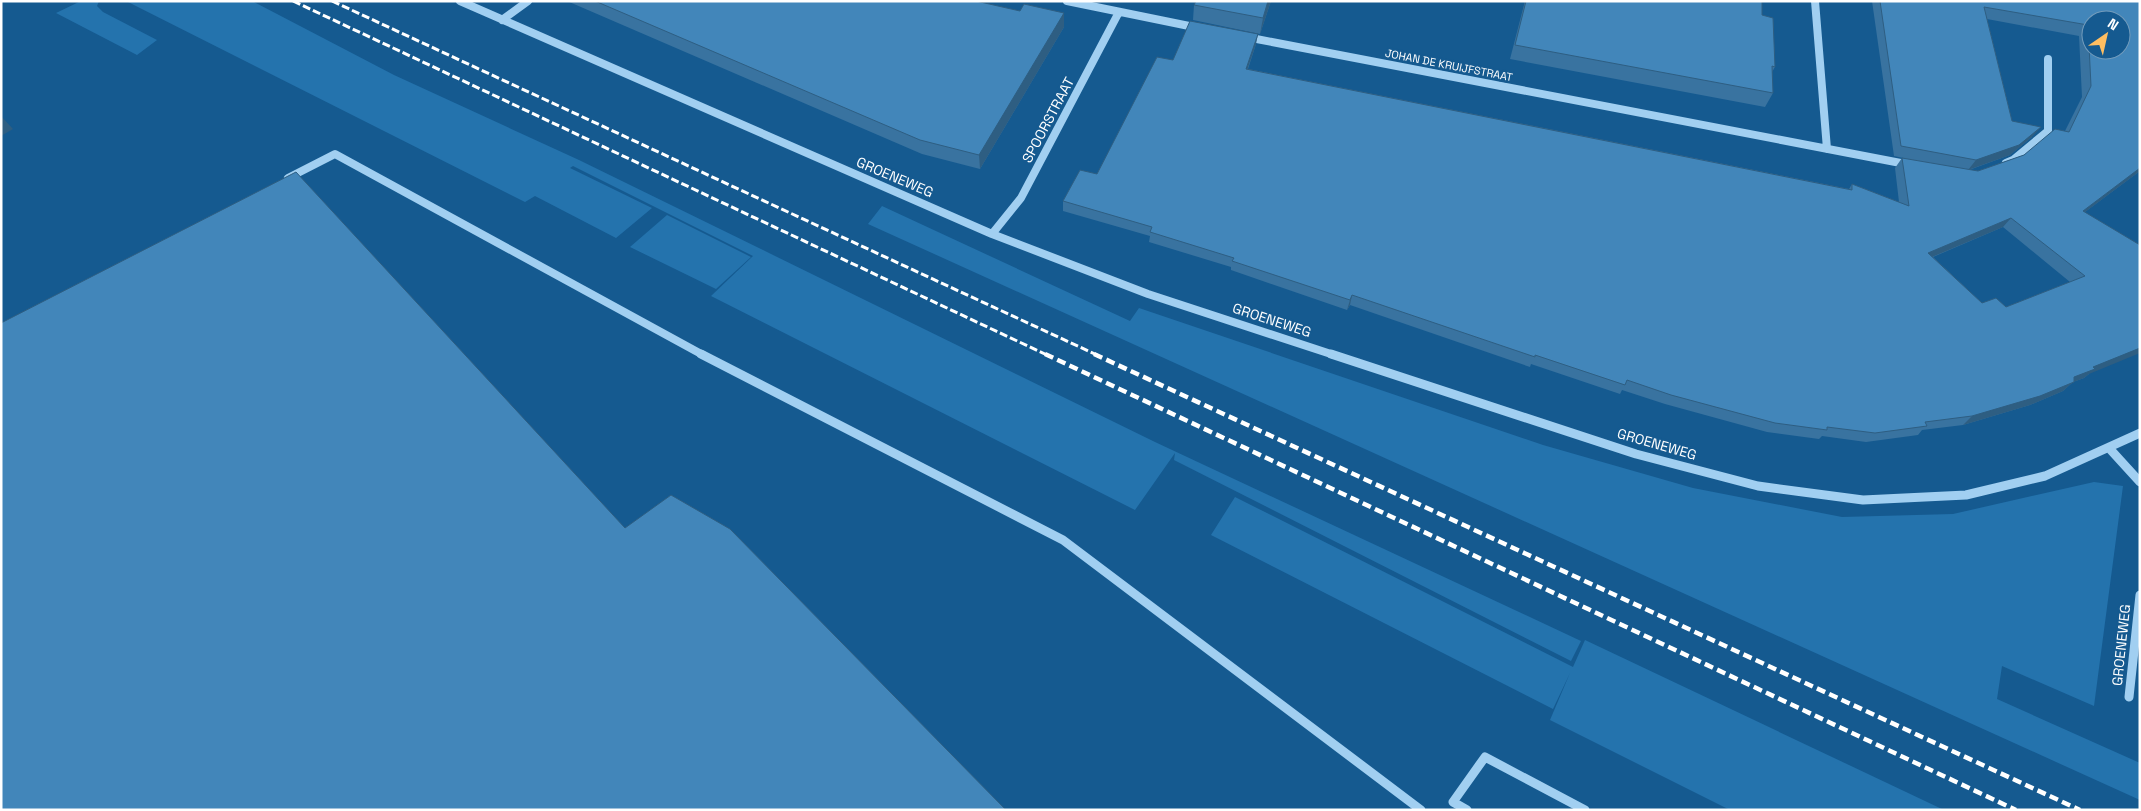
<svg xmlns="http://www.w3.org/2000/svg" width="2141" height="811" viewBox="0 0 2141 811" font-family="'Space Grotesk',sans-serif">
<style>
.green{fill:#2473ad}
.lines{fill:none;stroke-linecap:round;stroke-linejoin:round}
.minor-far1{stroke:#a1cff1;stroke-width:8}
.minor{stroke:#a1cff1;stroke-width:9}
.rail-far1{stroke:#fff;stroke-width:3;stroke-dasharray:8 3;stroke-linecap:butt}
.rail{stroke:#fff;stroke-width:4.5;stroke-dasharray:9 4.5;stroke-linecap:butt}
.wall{fill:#3973a0;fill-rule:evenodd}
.shaded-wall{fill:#2e5e82}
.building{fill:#4286ba;stroke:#2e5e82;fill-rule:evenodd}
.labels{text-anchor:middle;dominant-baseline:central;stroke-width:4.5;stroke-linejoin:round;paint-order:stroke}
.far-street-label{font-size:11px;fill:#fff;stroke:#155a90}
.street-label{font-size:14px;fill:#fff;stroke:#155a90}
</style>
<rect width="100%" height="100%" fill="#155a90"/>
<!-- green -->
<path class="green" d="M 81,1 L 99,1 L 97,6 L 103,12 L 157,40 L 137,55 L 56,13 Z
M 126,1 L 252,1 L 394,75 L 579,160 L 1155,442 L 1581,641 L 1571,661 L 1174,460 L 1175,453 L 1135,510 L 711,296 L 753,256 L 573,166 L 570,168 L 652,208 L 616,238 L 535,196 L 525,202 Z
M 882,206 L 1130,321 L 1139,308 L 1543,445 L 1693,488 L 1842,517 L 1953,514 L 2094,482 L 2123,486 L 2094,706 L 2002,666 L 1997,699 L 2140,763 L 2140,800 L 868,224 Z
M 667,215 L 751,257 L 716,289 L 630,247 Z
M 1235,497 L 1573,667 L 1585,640 L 1944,810 L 1730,810 L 1550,720 L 1570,673 L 1553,709 L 1211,535 Z"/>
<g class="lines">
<!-- minor-far1 -->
<path class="minor-far1" d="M 460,1 L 992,234 L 1148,294 L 1334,355
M 1067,1 L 1199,28
M 1815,1 L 1827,149
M 502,20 L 528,1
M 1246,37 L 1911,165
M 2006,163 L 2013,160 L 2048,131 L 2048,59
M 288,178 L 335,154 L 703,355
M 992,234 L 1021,198 L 1119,12"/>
<!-- minor -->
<path class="minor" d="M 701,354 L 1063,540 L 1421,810
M 1331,354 L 1636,454 L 1758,486 L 1863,500 L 1966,495 L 2045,476 L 2140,433
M 2109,448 L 2140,482
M 2129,697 L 2140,595
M 1467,810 L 1453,802 L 1485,757 L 1585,810"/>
<!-- rail-far1 -->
<path class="rail-far1" d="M 293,1 L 1047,355
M 332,1 L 1097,355"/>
<!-- rail -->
<path class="rail" d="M 1045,354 L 2016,810
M 1094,354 L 2080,810"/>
</g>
<!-- wall -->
<path class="wall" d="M 567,1 L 976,1 L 1064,27 L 980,169 L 922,154 Z
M 1271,1 L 1260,34 L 1193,20 L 1194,5 Z
M 1525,1 L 1762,1 L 1762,15 L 1775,67 L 1772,72 L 1773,93 L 1765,107 L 1510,59 Z
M 1872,1 L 2140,1 L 2140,171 L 2085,212 L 2089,374 L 2084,378 L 2073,382 L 2063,391 L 2030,405 L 1963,425 L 1922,430 L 1918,435 L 1866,442 L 1822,436 L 1819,439 L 1767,432 L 1665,404 L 1622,390 L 1620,394 L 1531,364 L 1530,367 L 1350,305 L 1347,310 L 1231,270 L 1231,267 L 1149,242 L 1150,236 L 1063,211 L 1063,201 L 1097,174 L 1173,60 L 1256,44 L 1248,69 L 1849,189 L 1852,184 L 1899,202 L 1895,168 L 1902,158 L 1908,159 L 1894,156 ZM 1987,19 L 2079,36 L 2082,97 L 2065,131 L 2024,155 L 1978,171 L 1969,170 L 2010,155 L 2032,137 L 2012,121 ZM 2003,227 L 2070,282 L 2006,307 L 1982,303 L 1933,257 Z"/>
<!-- shaded-wall -->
<path class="shaded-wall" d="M 1268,1 L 1271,1 L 1260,34 L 1263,18 Z
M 1064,13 L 1064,27 L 980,169 L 979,155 Z
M 1258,34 L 1256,44 L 1244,79 L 1246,69 Z
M 1,116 L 13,129 L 1,136 Z
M 2041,127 L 2032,137 L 2010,155 L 1968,170 L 1976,160 Z
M 2140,168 L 2140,171 L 2073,221 L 2083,211 Z
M 2011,218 L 2003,227 L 1920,262 L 1928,253 Z
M 1352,295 L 1350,305 L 1347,310 L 1350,300 Z
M 2140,348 L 2140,353 L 2089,374 L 2084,378 L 2073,382 L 2063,391 L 2030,405 L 1963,425 L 1972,416 L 2074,377 L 2093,367 Z"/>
<!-- building -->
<path class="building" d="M 595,1 L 976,1 L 1020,11 L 1024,4 L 1064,13 L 979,155 L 920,140 Z
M 1196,1 L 1268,1 L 1263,18 L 1194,5 Z
M 1526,1 L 1762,1 L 1762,15 L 1773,18 L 1775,67 L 1772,66 L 1773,93 L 1515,45 Z
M 1880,1 L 2140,1 L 2140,168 L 2083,211 L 2140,245 L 2140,348 L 2093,367 L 2095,369 L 2074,377 L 2074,382 L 2040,396 L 1972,416 L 1925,422 L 1927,426 L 1875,433 L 1827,427 L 1827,430 L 1775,423 L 1671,395 L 1627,380 L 1625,385 L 1535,355 L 1535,357 L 1352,295 L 1350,300 L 1232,261 L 1234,258 L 1150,232 L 1152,227 L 1063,201 L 1080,170 L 1097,174 L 1157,57 L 1173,60 L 1190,21 L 1258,34 L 1246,69 L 1852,190 L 1852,184 L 1909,206 L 1902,158 L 1978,171 L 2024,155 L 2055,129 L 2069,132 L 2091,86 L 2088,25 L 1984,7 L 2012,121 L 2041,127 L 2019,145 L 1976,160 L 1901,146 ZM 2091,20 L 2121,20 L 2121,50 L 2091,50 ZM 2011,218 L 2085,276 L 2006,307 L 1996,298 L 1982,303 L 1928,253 Z
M 296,172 L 625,528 L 671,495 L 730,529 L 1006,810 L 1,810 L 1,323 Z"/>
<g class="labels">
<!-- far-street labels -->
<g class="far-street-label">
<text transform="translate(1449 65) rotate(11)">JOHAN DE KRUIJFSTRAAT</text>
</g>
<!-- street labels -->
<g class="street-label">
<text transform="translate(1048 120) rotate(-62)">SPOORSTRAAT</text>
<text transform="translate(895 177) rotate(23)">GROENEWEG</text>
<text transform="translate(1272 320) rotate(18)">GROENEWEG</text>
<text transform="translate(1657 444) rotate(16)">GROENEWEG</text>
<text transform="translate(2121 645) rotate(-84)">GROENEWEG</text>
</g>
</g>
<!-- border -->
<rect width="2141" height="811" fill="none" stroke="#ffffff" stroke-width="5"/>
<!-- north arrow -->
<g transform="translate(2106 35) rotate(34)"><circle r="24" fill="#155a90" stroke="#739cbc"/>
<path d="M0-4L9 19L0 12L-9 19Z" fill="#ffbe61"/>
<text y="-8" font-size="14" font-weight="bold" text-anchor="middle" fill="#ffffff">N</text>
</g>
</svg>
